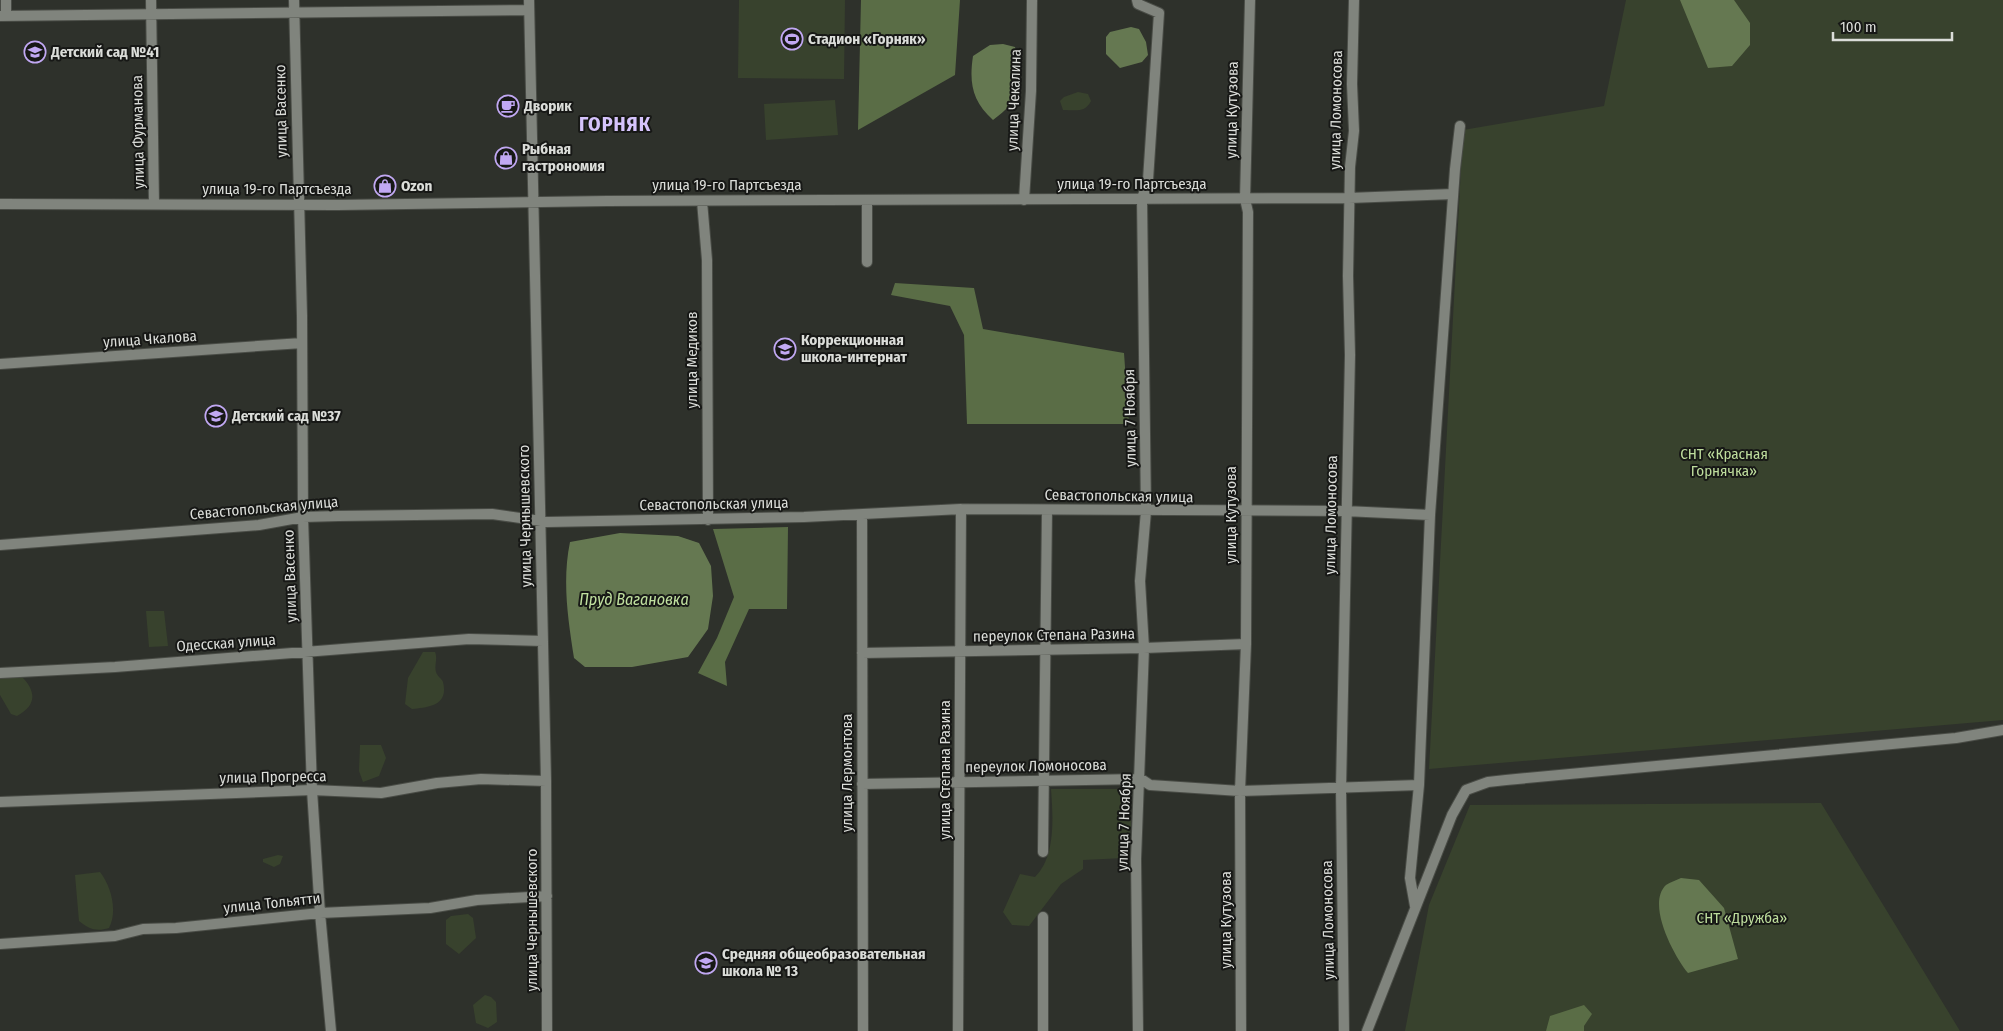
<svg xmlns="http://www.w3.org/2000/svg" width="2003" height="1031" viewBox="0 0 2003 1031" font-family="'Fira Sans Condensed',sans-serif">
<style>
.green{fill:#38422d}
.forest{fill:#5a6d46}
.water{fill:#657851}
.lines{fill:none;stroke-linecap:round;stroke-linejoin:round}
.minor-casing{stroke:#494c46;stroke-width:12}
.minor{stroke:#80847d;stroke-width:10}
.labels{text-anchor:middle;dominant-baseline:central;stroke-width:4;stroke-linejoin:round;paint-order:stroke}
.poi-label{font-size:15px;font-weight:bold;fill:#dbddd9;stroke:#171816;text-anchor:start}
.street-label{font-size:15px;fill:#dbddd9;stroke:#171816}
.park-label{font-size:15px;fill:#bedd9d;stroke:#171816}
.water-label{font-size:16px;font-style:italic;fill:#c1e1a0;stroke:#171816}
.district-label{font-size:20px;font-weight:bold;letter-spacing:1px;fill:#d5c3fc;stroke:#171816}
</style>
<rect width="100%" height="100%" fill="#2e312b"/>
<!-- green -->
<path class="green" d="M 739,0 L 845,0 L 844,79 L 738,78 Z
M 1626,0 L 2003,0 L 2003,720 L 1429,769 L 1463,130 L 1604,106 Z
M 1078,92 L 1088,94 L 1091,101 C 1085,113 1076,110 1063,110 L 1060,101 L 1064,97 Z
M 835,100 L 838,135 L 766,140 L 764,104 Z
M 146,611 L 164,611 L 168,646 L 149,647 Z
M 423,652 L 435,652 C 438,659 434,665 436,672 C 437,676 442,679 443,682 C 449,706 428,707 412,709 L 405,704 L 408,678 Z
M 4,677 L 22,677 C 37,692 36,706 17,716 L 11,714 L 0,695 L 0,679 Z
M 360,745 L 381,745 L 386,758 L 379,776 L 363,782 L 359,771 Z
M 1051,789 L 1130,789 L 1131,826 L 1124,858 L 1083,860 L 1083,869 L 1061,884 L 1029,926 L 1012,925 L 1003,912 L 1020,874 L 1035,877 C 1056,857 1053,816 1051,789 Z
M 1821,803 L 1960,1031 L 1405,1031 L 1429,905 L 1470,805 Z
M 278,855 L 283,856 L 280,864 L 274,867 L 263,862 L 263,859 Z
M 100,872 C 111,886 118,911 109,928 C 96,932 89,929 79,921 L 75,875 Z
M 468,914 L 473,918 L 476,938 L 459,954 L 446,944 L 446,920 L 451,916 Z
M 485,995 L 491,997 L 496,1002 L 497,1022 L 488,1028 L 476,1023 L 473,1005 Z"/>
<!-- forest -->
<path class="forest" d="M 861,0 L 960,0 L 955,75 L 858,130 Z
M 895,283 L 974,288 L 983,329 L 1124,353 L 1129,424 L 967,424 L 964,335 L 950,306 L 891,295 Z
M 788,527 L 787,609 L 749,609 L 725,662 L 727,686 L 698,673 L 717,638 L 734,597 L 713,529 Z
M 1584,1005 L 1592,1014 L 1584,1026 L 1584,1031 L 1546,1031 L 1550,1016 Z"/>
<!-- water -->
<path class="water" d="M 1680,0 L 1734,0 L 1750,23 L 1750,45 L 1732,66 L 1708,68 Z
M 1131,27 L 1139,29 L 1146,42 L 1148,55 L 1142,62 L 1120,68 L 1106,54 L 1106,37 L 1110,32 Z
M 1003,44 L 1015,47 C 1025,82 1023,98 993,120 C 972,101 969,83 973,56 L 990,45 Z
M 620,533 L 678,536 L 699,543 L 711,566 L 713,596 L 708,629 L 688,657 L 632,667 L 585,667 L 574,658 C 568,619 562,581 570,542 Z
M 1681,878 L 1699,880 L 1724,908 L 1738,959 L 1688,973 C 1674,956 1646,904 1666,885 C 1670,882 1677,880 1681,878 Z"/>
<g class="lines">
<!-- minor casing -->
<g class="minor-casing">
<path id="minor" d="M 6,0 L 6,15
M 151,0 L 154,204
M 294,0 L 302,316 L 303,517 L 312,790 L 320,913 L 331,1031
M 529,0 L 546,781 L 547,1031
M 1137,0 L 1138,4 L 1159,13 L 1148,180 L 1142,199 L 1146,511 L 1140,581 L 1144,648 L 1136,859 L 1138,1031
M 0,16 L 529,10
M 1024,200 L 1031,91 L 1032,0
M 702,201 L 707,260 L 708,520
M 0,204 L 338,205 L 607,201 L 1349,198 L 1453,194
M 867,262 L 867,200
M 0,364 L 302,343
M 862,515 L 863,1031
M 0,545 L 259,525 L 303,517 L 338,516 L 492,514 L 548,522 L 804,517 L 961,509 L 1345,511 L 1430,515
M 862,653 L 1144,648 L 1246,644
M 0,673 L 115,667 L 469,639 L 543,641
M 862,784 L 1141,779 L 1150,785 L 1240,791 L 1419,785
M 0,802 L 312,790 L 381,793 L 437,783 L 481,779 L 546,781
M 1043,852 L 1047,510
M 1415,906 L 1410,878 L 1419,785 L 1430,515 L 1455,169 L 1460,126
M 0,944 L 115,936 L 143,929 L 176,928 L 320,913 L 430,908 L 477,900 L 547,896
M 958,1031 L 961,509
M 1043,1031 L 1043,917
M 1241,1031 L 1240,791 L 1246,644 L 1248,212 L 1245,199 L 1250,0
M 1344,1031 L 1341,788 L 1350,355 L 1348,276 L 1350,167 L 1354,131 L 1352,84 L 1354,0
M 1367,1031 L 1452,815 L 1466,790 L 1488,782 L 1506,780 L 1956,738 L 2003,730"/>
</g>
<!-- minor -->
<use href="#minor" class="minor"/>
</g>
<!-- icons -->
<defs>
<g id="stadium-ring" transform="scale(1.125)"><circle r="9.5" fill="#171816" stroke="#c1a8f3" stroke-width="1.5"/><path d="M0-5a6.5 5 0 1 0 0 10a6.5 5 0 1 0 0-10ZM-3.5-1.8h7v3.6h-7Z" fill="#c1a8f3"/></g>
<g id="school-ring" transform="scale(1.125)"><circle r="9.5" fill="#171816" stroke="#c1a8f3" stroke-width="1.5"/><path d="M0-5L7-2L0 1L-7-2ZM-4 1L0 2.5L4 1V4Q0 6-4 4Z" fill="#c1a8f3"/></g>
<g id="cafe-ring" transform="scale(1.125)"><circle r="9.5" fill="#171816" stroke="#c1a8f3" stroke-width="1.5"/><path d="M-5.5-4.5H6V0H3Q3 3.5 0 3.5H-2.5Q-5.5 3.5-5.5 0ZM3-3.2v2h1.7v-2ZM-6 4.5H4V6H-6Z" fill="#c1a8f3"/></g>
<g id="shop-ring" transform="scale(1.125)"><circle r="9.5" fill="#171816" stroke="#c1a8f3" stroke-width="1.5"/><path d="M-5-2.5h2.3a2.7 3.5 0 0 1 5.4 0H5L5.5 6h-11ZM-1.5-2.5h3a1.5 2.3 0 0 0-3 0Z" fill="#c1a8f3"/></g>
</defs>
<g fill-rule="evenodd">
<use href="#stadium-ring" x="792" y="39"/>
<use href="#school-ring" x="35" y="52"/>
<use href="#cafe-ring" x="508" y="106"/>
<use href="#shop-ring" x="506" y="158"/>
<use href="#shop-ring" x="385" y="186"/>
<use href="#school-ring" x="785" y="349"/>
<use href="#school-ring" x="216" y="416"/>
<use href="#school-ring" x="706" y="963"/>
</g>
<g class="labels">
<!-- poi labels -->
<g class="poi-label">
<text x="808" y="39">Стадион «Горняк»</text>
<text x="51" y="52">Детский сад №41</text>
<text x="524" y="106">Дворик</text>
<text x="522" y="149">Рыбная<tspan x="522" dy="17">гастрономия</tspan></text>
<text x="401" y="186">Ozon</text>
<text x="801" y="340">Коррекционная<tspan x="801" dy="17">школа-интернат</tspan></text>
<text x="232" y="416">Детский сад №37</text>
<text x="722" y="954">Средняя общеобразовательная<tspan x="722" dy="17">школа № 13</tspan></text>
</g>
<!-- street labels -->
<g class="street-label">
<text transform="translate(1014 100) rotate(-88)">улица Чекалина</text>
<text transform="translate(1232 110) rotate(-89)">улица Кутузова</text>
<text transform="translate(1336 110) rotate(-89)">улица Ломоносова</text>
<text transform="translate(281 111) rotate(-91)">улица Васенко</text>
<text transform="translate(138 132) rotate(-91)">улица Фурманова</text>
<text x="1132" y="184">улица 19-го Партсъезда</text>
<text x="727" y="185">улица 19-го Партсъезда</text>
<text x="277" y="189">улица 19-го Партсъезда</text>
<text transform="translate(150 339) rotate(-4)">улица Чкалова</text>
<text transform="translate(692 360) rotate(-90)">улица Медиков</text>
<text transform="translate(1130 418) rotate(-91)">улица 7 Ноября</text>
<text transform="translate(1119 496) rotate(1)">Севастопольская улица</text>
<text transform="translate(714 504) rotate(-1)">Севастопольская улица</text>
<text transform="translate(264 508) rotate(-5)">Севастопольская улица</text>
<text transform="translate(1231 515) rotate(-90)">улица Кутузова</text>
<text transform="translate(1331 515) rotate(-89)">улица Ломоносова</text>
<text transform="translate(525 516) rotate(-91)">улица Чернышевского</text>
<text transform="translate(290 576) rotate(-92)">улица Васенко</text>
<text transform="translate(1054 635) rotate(-1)">переулок Степана Разина</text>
<text transform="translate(226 643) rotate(-4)">Одесская улица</text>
<text transform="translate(1036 766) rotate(-1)">переулок Ломоносова</text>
<text transform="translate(945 770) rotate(-90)">улица Степана Разина</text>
<text transform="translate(847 773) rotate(-90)">улица Лермонтова</text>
<text transform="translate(273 777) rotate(-1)">улица Прогресса</text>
<text transform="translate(1124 822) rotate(-88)">улица 7 Ноября</text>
<text transform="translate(272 903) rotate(-6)">улица Тольятти</text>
<text transform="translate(532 920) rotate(-90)">улица Чернышевского</text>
<text transform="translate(1226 920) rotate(-90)">улица Кутузова</text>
<text transform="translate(1328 920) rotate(-91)">улица Ломоносова</text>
</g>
<!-- park labels -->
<g class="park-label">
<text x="1724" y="454">СНТ «Красная<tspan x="1724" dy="17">Горнячка»</tspan></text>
<text x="1742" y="918">СНТ «Дружба»</text>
</g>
<!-- water labels -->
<g class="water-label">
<text x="634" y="599">Пруд Вагановка</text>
</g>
<!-- district labels -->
<g class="district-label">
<text x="615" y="124">ГОРНЯК</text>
</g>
</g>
<!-- scale -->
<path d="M1833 32v8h119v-8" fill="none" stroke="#dbddd9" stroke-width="2.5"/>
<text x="1840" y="32" font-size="15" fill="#dbddd9" stroke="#171816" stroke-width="4" paint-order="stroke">100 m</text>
</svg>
